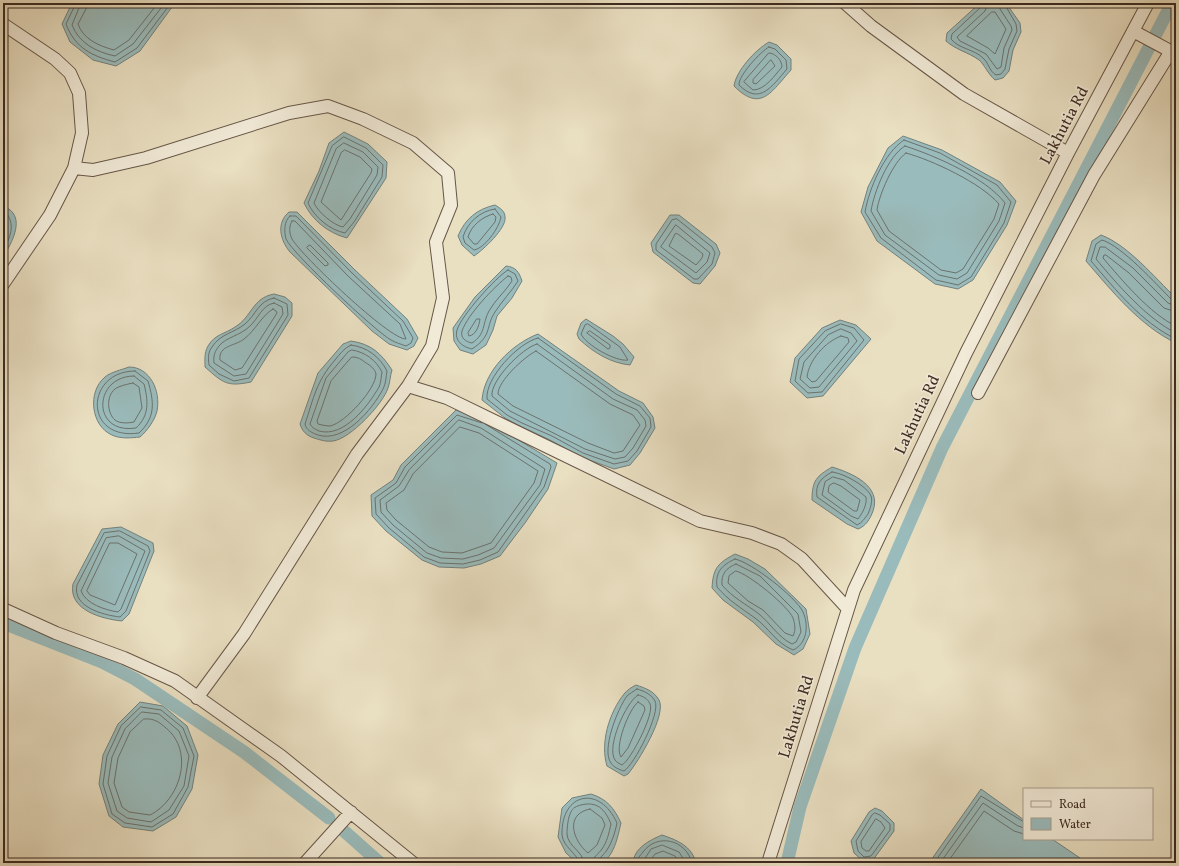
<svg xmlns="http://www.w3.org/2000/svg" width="1179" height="866" viewBox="0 0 1179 866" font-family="Vollkorn,serif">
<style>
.water{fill:#9abbbb;stroke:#74817d}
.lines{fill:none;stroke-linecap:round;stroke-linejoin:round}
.shore{stroke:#6b726e;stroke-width:1}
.canal{stroke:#9abbbb;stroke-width:13}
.minor-casing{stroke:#675748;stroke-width:14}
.minor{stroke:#f1ead7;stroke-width:12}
.labels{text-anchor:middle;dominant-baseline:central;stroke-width:3.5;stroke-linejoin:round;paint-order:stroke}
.street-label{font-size:16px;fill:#3c2a20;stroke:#f1ead7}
</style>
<rect width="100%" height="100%" fill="#e9dfc1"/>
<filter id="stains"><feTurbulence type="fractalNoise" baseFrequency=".005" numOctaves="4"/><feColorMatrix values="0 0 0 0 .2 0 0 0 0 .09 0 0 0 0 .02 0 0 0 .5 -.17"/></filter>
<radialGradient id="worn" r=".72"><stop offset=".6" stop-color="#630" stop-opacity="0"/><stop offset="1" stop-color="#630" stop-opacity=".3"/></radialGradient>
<!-- water -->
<path class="water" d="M 72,3 L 175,3 L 140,51 L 116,66 L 93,60 L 70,42 L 62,24 Z
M 980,3 L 1006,3 L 1020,23 L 1021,32 L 1013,50 L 1009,71 L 1003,78 L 995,80 C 988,74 984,64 979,60 C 968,52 956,50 946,41 L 947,33 Z
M 769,42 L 777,45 L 791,59 L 791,70 C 771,92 761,113 734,86 C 736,71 755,50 769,42 Z
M 344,132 L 368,144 L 387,162 L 386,178 L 347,238 C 328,233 312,220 304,203 L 319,171 L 329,143 Z
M 903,136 L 942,150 L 1000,182 L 1016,201 L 1007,225 L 973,280 L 958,289 L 935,284 L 877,241 L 861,212 L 868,187 L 888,148 Z
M 3,205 C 6,207 11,210 13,213 C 22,225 10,246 3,257 Z
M 495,205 C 500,208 505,211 505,217 C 507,228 483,250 474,256 L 462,245 L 458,236 C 465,219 477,209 495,205 Z
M 289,212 L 297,212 L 355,270 L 407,319 L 418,338 L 414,346 L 407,350 L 389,344 L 372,331 L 290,252 C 280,240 276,223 289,212 Z
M 670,215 L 679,215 L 716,244 L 720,253 L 715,266 L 700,284 L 693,283 L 653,252 L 651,243 Z
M 1101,235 C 1128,245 1155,278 1176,298 L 1176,343 C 1140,326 1112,291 1086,261 L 1092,241 Z
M 506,266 C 516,267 519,272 522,281 L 512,298 L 497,316 L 493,330 L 486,345 L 473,354 L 460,350 L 454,341 L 453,328 L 475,297 Z
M 274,294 L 285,297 L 292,303 L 292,316 L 251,382 C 227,387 223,383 205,367 C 205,360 204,353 208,346 C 215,334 225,334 235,327 C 252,317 252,298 274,294 Z
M 586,319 L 613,336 L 623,344 L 634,357 L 630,365 C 611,363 594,353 579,339 L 577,334 L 581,323 Z
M 840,320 L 856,325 L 871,339 L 823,396 L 807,398 L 790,382 L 795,358 L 822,328 Z
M 538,334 L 619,391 L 643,403 L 653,417 L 655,428 L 640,453 L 630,465 L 614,469 L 581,457 L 550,440 L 520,426 L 505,418 L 482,400 C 484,371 512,344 538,334 Z
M 351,341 C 371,344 381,353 392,370 C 390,376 390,383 388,388 C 383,404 350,439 333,441 C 327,442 320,440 314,438 C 307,436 302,431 300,424 L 318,373 L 343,344 Z
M 129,367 C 150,367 161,391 157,411 C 155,420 147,431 140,437 C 131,438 120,439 112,435 C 91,426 87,392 105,377 C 111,372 121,370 129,367 Z
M 456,410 L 485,420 L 557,463 L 548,489 L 525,523 L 500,556 L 481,564 L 464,568 L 439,567 L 422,560 L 386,531 L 372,516 L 371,495 L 393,480 L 401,465 Z
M 832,467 C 852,473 882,486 873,511 C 870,519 866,526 858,529 L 847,524 L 812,500 C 812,480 817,476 832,467 Z
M 121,527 L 153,543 L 154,551 L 129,614 L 122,621 C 102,619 68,610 73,584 L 102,529 Z
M 735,554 L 748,559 L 765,569 L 806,609 L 810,634 L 803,649 L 794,655 L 776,644 L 753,622 L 723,600 L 712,588 C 713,568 718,563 735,554 Z
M 636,685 C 645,688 654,691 659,700 C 667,715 638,762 628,774 L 624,776 L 607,766 C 600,743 609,713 624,694 C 627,690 632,687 636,685 Z
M 140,702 L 163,706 L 187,726 L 198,755 L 192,789 L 176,817 L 153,831 L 123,827 L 109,816 L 99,784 L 103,755 L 118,724 Z
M 981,789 L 1024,820 L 1024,839 L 1052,839 L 1080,858 L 1076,863 L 929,863 Z
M 591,794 C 607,799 614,808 621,823 C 618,835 614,860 599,863 C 592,865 584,863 577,863 L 566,853 L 558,837 L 562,808 L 572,798 Z
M 875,808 L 882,811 L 894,823 L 894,831 L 873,860 L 863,861 L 854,853 L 851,841 L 869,812 Z
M 662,835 C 677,840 692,846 696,863 L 633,863 C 634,848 650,840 662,835 Z"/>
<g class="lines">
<!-- shore -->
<path class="shore" d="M 76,3 L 66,24 C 75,48 92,56 115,62 L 137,48 L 171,3
M 81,3 L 72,25 C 79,43 96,52 115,56 L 133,44 L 165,3
M 87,3 L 86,9 L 78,24 C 83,39 99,46 114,50 L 129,40 L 158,3
M 982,3 L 981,7 L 952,34 L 951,39 C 959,49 974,49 983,58 C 989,63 989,71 996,75 L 1001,74 L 1005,69 L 1009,49 L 1017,31 L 1016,24 L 1004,3
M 988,3 L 985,11 L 957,37 L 960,41 L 986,54 L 997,69 L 1001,67 L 1004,48 L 1012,30 L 1011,26 L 1000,9 L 999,3
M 992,12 L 995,12 L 1006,29 L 995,54 L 988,48 L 967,36 Z
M 769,47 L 775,49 L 786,60 L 787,69 C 772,86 760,106 739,85 C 738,76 761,51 769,47 Z
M 769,53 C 775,53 782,60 782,67 C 775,75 765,90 753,90 L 744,82 Z
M 771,60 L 775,66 L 756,84 L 753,83 L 753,80 Z
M 344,137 L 366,148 L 383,165 L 382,177 L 354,222 L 345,233 C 330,230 314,217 308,203 L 332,146 Z
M 904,140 L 940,153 L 997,185 L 1011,202 L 1004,223 L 971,277 L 958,285 L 936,280 L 881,238 L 865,212 C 869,189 884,153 904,140 Z
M 344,143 L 363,152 L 378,167 L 377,175 L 350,219 L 343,227 C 333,225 318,212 314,203 L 336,149 Z
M 905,146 C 936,156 986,178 1005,203 L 999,221 L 967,273 L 957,279 L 939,275 L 885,235 L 871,211 C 874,192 888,156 905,146 Z
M 345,150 L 360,157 L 372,169 L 371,173 L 341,220 L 321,202 L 341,153 Z
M 906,153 C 932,160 981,183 999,204 L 994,219 L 963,269 L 956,273 L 941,270 L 889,231 L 877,210 C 879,195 893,162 906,153 Z
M 495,209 L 501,217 C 499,228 485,248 474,250 L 465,243 L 463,237 C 467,223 480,211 495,209 Z
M 3,210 C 16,220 12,237 3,249
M 493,214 L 496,217 L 495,222 L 477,244 L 474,244 L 468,237 C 471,226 482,217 493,214 Z
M 290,216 L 296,216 L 352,273 L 403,321 L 413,338 L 411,343 L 406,346 C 401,344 396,343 391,340 C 375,331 293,254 286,239 C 284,231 284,221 290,216 Z
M 677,219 L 712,247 L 715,253 L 712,264 L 698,279 L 694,279 L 656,250 L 656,244 L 672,220 Z
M 292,221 L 295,221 L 348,276 L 400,324 L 406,339 C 390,340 301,255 292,239 C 289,233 289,226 292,221 Z
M 676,225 L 710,253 L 707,262 L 696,273 L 661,247 Z
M 678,234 L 703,254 L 702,258 L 696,265 L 669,246 L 675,234 Z
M 308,246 L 310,245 L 328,263 L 328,265 L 325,266 L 307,248 Z
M 508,270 L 515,274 L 518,281 C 511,292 502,301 495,312 C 485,327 493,335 472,349 C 463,347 454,341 457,330 C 461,316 496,277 508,270 Z
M 508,276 L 511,277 L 512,281 C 505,292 495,300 489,311 C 482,324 486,334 472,343 C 466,342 460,338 462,331 C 468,314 494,287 508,276 Z
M 274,298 L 287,304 L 288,315 L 249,378 L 234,381 L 219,374 L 209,365 C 208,358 208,352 212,347 C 220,334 234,333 245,324 C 256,315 258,301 274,298 Z
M 1176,301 L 1172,300 C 1156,284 1122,246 1102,240 L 1096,244 L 1091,261 C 1115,289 1142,323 1176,339
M 274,303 L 282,307 L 283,314 L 246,374 L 234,376 L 214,363 C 213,356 215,351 219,346 C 226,337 240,336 250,326 C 258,319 262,305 274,303 Z
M 1176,306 L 1168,303 L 1133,268 L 1105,247 L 1100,247 L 1096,259 C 1117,284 1147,319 1176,333
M 273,309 L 276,311 L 277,313 L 242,368 L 235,370 L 220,360 C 218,345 236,346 244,339 C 255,331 262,315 273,309 Z
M 1176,312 L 1164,308 L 1129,273 L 1106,255 L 1104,255 L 1103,258 C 1121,279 1151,315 1176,326
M 477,319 L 480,319 C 479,326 476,335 469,336 L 468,333 Z
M 588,324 L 620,347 L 628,360 C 616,362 586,345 581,334 L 585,325 Z
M 841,324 L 854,328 L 864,340 L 822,392 L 808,393 L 795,381 L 799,359 L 825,331 Z
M 841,329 L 851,333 L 857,341 L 819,387 L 810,388 L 800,379 L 804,362 L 828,335 Z
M 590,331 L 610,345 L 610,348 L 608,349 L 587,333 Z
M 841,336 L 848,338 L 849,342 L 816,381 L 812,382 L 807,377 C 809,360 825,342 841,336 Z
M 538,338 L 616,394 L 640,406 L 650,418 L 651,427 L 637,451 L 628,461 L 614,464 L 583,453 L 552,436 L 522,423 L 507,415 L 487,399 C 485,378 518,343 538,338 Z
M 537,344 L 613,399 L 637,410 L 645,420 L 646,426 L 633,448 L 625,457 L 615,459 L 585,449 L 510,411 L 492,396 C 490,381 522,348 537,344 Z
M 351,345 C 367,347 380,357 387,371 C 386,376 386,384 383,389 C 372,410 344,443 318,435 C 312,433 306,430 305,424 C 314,397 316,382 335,360 C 340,354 344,348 351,345 Z
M 352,350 C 365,352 376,360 382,372 C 381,377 381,383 379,387 C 368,406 344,438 319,431 C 315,429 312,428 310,424 L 326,378 L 348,352 Z
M 536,351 L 610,404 L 633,415 L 640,425 L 623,451 L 614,453 L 588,443 L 513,406 L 498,394 C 498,381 524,357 536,351 Z
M 352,357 C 358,357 361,359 366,363 C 370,365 375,369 376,374 C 376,389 345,423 330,426 C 326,426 322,425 318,424 L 317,421 L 331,381 Z
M 135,371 L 148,381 C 154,402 156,417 139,433 C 83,441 85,371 135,371 Z
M 134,376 L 144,384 C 148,400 150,415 136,428 C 91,435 93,376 134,376 Z
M 133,383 L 139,387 L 142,408 L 134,422 C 129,423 120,424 115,420 C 107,413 106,396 115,389 C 119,386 128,384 133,383 Z
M 459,420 L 481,428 L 545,469 L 540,485 L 494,548 L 478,555 L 463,559 L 441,558 L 427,553 L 393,525 L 381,512 L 380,500 L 399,486 L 409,470 Z
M 482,423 L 457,415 L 405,467 L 396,483 L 375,498 L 376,514 L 389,528 L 424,557 L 440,563 L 463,564 L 480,560 L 498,552 L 544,487 L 551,467 L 550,464 L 485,424
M 460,427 L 479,433 L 538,471 L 534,483 L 491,543 L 462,553 L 442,552 L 429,547 L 396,520 L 387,510 L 386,503 L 404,490 L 413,474 Z
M 832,472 C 843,473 867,486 871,496 C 873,501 870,509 868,514 C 865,518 862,523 857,525 L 817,497 C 815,484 821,478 832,472 Z
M 833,477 L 844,480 L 866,497 C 867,505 863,512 858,519 L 851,516 L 822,495 L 825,482 Z
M 834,483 L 841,486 L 860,500 L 857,511 L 854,511 L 828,492 L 829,486 Z
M 120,531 L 148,546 L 150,551 L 126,611 L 120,617 C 103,615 72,607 77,585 L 104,533 Z
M 119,536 L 145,551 L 121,609 L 118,612 C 105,610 86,604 81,591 L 106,538 Z
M 110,543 L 118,543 L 137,554 L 115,605 L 90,595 L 87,591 Z
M 735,559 C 751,562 796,597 803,612 C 809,625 807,644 793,650 C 776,643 769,628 755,618 C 741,608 728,600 717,587 C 715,572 722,565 735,559 Z
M 736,564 L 760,576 L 798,614 L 801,632 L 796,642 L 792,644 C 778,637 771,624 759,614 C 746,604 733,598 722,585 C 721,574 726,568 736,564 Z
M 736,571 C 749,574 788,606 793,618 C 795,624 796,630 793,636 L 785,633 L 763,610 L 748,601 L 728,583 L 729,576 Z
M 637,689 C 644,691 651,694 655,701 C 661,713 634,765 624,771 C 620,770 613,767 611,763 C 601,750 618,708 627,696 C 629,694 634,691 637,689 Z
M 638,695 C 643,696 648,699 650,704 C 655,713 631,760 622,765 C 620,764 616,762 615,760 C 606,747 626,702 638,695 Z
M 638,702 L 644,706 L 645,710 L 628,748 L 621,757 C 614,747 629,709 638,702 Z
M 141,707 L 161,710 L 183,728 L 194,756 L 188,787 L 173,814 L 152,827 L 125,823 L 112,814 L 103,784 L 107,756 L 121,726 Z
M 142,712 L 159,714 L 179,731 L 189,756 L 184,786 L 169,810 L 151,822 L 127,818 L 117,811 L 108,783 L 112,757 L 125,729 Z
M 144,719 C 154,718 159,722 166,728 C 195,752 180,800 150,815 L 129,812 L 122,807 L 114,783 L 118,758 L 130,732 Z
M 590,809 L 602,818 L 605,825 L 597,845 L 588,853 C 573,841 564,814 590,809 Z
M 875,813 L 880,815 L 890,824 L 890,830 L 871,856 L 864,857 L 858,851 L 856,841 L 872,815 Z
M 876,819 L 881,822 L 885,828 L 869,851 L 866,851 L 862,848 L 861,842 Z
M 579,863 C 578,854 563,847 562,835 C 561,792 600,785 617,823 C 615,833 612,842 607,850 C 604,855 599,857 598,863
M 584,863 C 583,851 568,847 567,834 C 567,828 568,817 571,812 C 572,808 577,806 581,805 C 597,801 605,809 611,824 C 609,833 607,842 602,849 C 598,855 593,856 593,863
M 637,863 C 637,858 640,856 643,852 C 657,833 686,839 692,863
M 642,863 L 651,849 L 662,845 L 679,852 L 686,863
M 648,863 L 655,854 L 663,851 L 675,856 L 680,863
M 934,863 L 981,796 L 1024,822
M 940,863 L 983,803 L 1018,826 L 1024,828
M 947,863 L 984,811 L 1014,831 L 1024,834"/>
<!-- canal -->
<path class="canal" d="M 3,623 L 102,662 L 135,679 L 244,752 L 329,818
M 344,831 L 380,863
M 787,863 L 800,807 L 855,648 L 942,448 L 1172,3"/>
<!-- minor casing -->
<g class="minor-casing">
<path id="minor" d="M 845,3 L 871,26 L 964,94 L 1068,153
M 3,24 L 55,59 L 70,73 L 79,93 L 82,133 L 74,168 L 50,215 L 3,284
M 1133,31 L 1176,54
M 74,168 L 93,170 L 146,158 L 289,113 L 328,106 L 363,119 L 413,143 L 448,173 L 451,205 L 436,242 L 443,298 L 432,346 L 408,386 L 357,454 L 244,634 L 197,698
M 408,386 L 447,398 L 700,521 L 752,533 L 781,544 L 802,559 L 848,609
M 978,393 L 1094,175 L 1171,51
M 3,609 L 56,633 L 124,658 L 175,681 L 281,756 L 413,863
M 305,863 L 351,812
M 768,863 L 854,590 L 966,353 L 1068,153 L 1148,3"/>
</g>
<!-- minor -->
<use href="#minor" class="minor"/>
</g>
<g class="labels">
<!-- street labels -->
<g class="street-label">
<text transform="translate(1065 126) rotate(-62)">Lakhutia Rd</text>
<text transform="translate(918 415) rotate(-65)">Lakhutia Rd</text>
<text transform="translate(797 717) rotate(-73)">Lakhutia Rd</text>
</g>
</g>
<!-- margin -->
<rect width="1179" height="866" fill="none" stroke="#e9dfc1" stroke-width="16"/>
<rect x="4" y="4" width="1171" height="858" fill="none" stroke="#3c2a20" stroke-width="2"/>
<rect x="8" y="8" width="1163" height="850" fill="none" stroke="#3c2a20"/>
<!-- legend -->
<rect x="1023" y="788" width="130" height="52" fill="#f1ead7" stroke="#a99d8e"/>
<rect x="1031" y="801" width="20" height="6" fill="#f1ead7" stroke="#a99d8e"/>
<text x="1059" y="808" font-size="12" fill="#3c2a20">Road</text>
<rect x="1031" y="818" width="20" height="12" fill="#9abbbb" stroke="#a99d8e"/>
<text x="1059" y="828" font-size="12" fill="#3c2a20">Water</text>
<rect width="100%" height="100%" filter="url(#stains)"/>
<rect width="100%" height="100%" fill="url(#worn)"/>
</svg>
